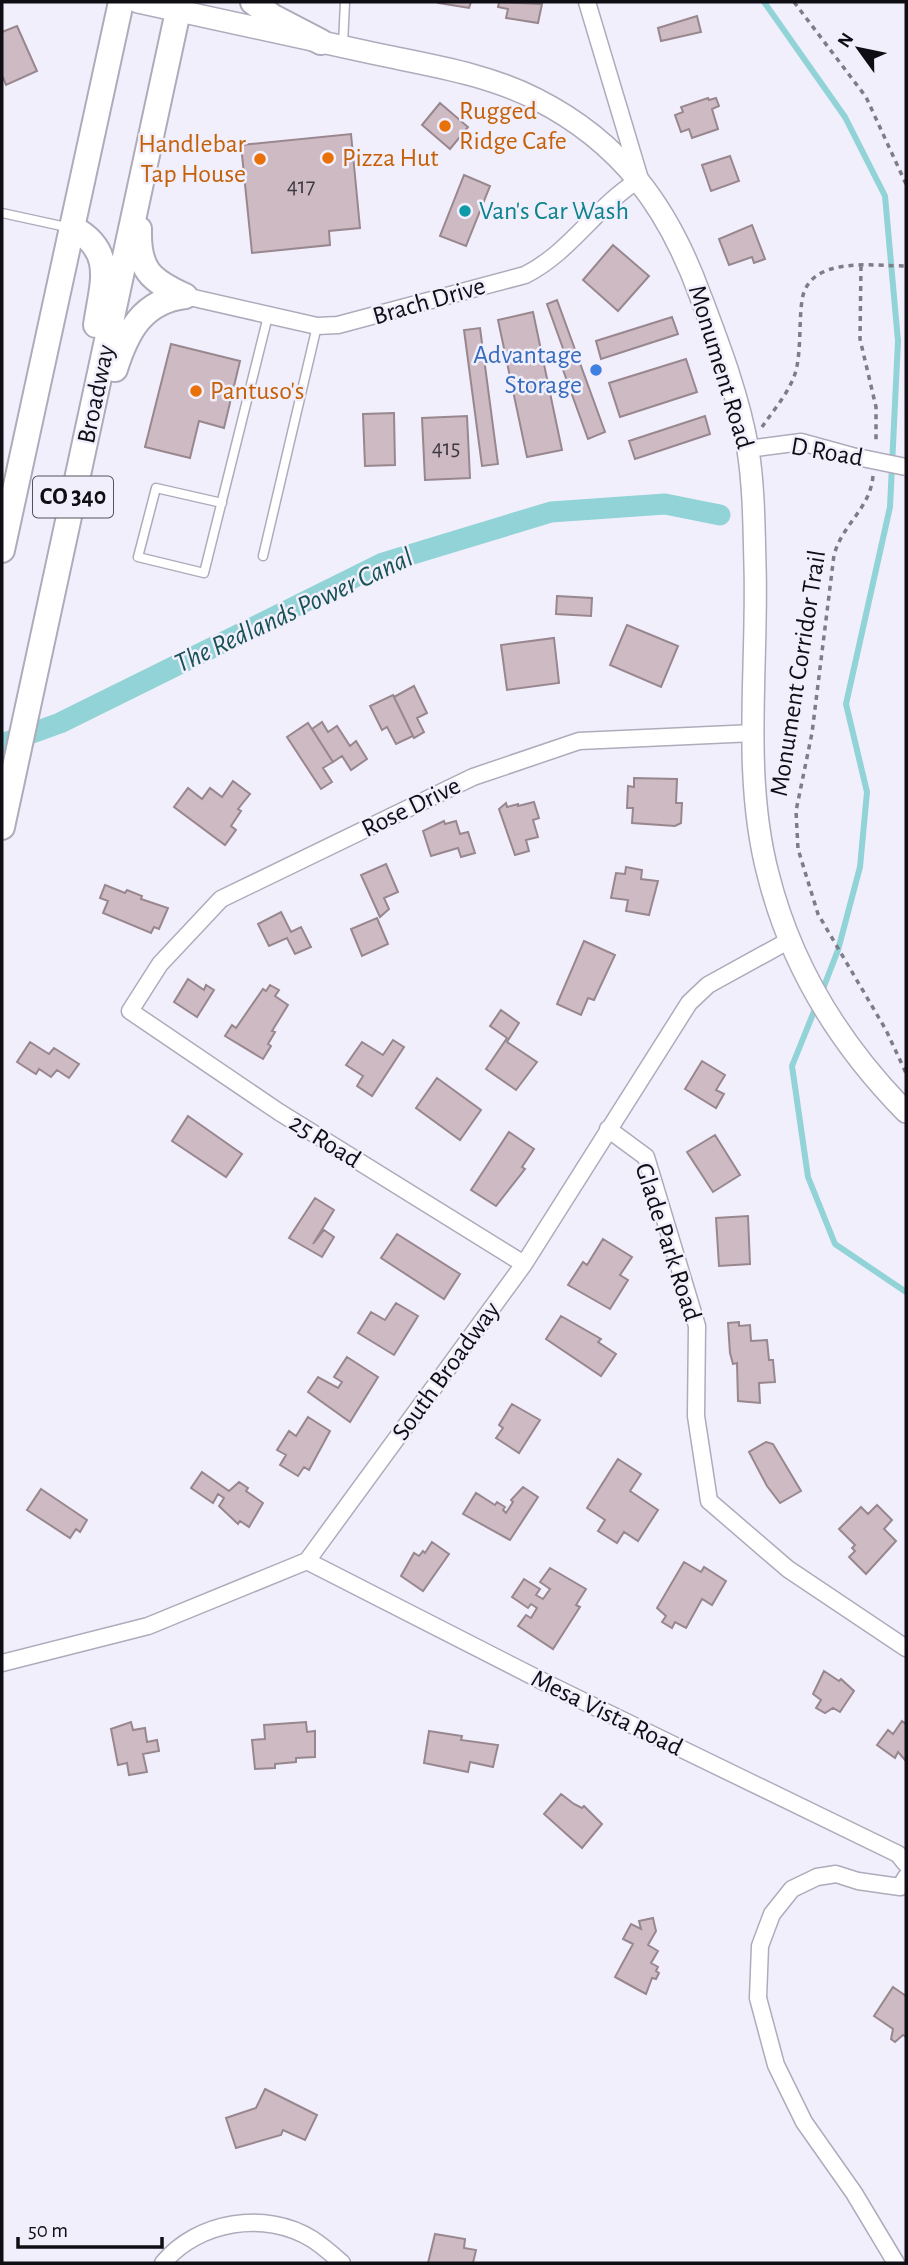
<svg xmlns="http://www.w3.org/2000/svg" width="908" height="2265" viewBox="0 0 908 2265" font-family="'Alegreya Sans',sans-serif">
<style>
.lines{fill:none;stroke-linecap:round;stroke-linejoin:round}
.stream{stroke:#91d3d6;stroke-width:6}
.canal{stroke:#91d3d6;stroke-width:21}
.building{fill:#cdbac2;stroke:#98878e;stroke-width:2}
.lane-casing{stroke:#afabbb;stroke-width:11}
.street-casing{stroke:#afabbb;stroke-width:19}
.secondary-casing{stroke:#afabbb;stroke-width:24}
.primary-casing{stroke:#afabbb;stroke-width:28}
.path{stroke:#7e7c86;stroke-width:3.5;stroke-dasharray:5 5;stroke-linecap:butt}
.lane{stroke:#fff;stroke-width:8}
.street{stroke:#fff;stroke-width:16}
.secondary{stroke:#fff;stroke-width:21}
.primary{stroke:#fff;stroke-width:24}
.street-bridge-casing{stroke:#afabbb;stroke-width:19;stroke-linecap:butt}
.street-bridge{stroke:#fff;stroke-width:16}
.food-dot{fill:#e8710a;stroke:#f2effd;stroke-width:2.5}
.culture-dot{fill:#0f9aa8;stroke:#f2effd;stroke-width:2.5}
.shop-dot{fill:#3f7fe0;stroke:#f2effd;stroke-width:2.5}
.labels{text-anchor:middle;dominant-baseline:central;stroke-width:5;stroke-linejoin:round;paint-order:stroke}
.number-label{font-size:23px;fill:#3e3940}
.shield{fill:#f2effd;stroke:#53525a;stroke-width:2}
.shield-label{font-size:24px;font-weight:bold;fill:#0f0e14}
.food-label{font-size:26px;fill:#c56008;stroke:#f2effd;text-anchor:start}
.culture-label{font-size:26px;fill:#0d838f;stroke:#f2effd;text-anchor:start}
.street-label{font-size:26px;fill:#0f0e14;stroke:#f2effd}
.shop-label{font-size:26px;fill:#366cbe;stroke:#f2effd;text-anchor:end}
.water-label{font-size:28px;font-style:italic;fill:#185254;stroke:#f2effd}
</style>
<rect width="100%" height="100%" fill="#f2effd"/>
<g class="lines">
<!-- stream -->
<path class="stream" d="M 764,2 L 845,117 L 885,196 L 898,341 L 890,507 L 846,704 L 867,792 L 860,867 L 838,950 L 821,994
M 817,1004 L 792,1066 L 808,1177 L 835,1244 L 906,1292"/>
<!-- canal -->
<path class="canal" d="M 2,744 L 60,723 L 383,563 L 551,512 L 665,504 L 720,515"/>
</g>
<!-- building -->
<path class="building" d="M 471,2 L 469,8 L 438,3 L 438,2 Z
M 499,2 L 542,4 L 538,23 L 506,18 L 508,9 L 498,7 Z
M 697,16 L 701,32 L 661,41 L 658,28 Z
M 17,26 L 37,71 L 6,85 L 2,75 L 2,32 Z
M 708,98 L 709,100 L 716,98 L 719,106 L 712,109 L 718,129 L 692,138 L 689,129 L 681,132 L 675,115 L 683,112 L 681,107 Z
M 440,103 L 468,127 L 450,149 L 422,125 Z
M 351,134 L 360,228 L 329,231 L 330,245 L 252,253 L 241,145 Z
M 730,156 L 739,181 L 711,191 L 702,165 Z
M 464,175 L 490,186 L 466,246 L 440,236 Z
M 752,225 L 765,259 L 754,263 L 752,257 L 729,265 L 719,239 Z
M 613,245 L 649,276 L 618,311 L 583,280 Z
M 557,300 L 605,432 L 588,439 L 558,356 L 565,354 L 547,304 Z
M 533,312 L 562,450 L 527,457 L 498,320 Z
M 672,317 L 678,334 L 601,359 L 596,341 Z
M 480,328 L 498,464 L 482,466 L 464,330 Z
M 171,344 L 240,361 L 224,428 L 199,421 L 190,458 L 145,447 Z
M 686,359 L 697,392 L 620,417 L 609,383 Z
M 394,413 L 395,465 L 365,466 L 363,414 Z
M 467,416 L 470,478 L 425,480 L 422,418 Z
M 705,416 L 710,434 L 635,459 L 629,441 Z
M 557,596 L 592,598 L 591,616 L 556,614 Z
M 627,625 L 678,646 L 661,687 L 610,665 Z
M 554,638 L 559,683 L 507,690 L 501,645 Z
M 414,686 L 427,713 L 417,718 L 424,732 L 414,738 L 394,697 Z
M 393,695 L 413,736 L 396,744 L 387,727 L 382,730 L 370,706 Z
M 322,722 L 328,732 L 337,726 L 350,746 L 356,741 L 367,759 L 351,770 L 342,756 L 333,762 L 312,729 Z
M 308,723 L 333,762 L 323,768 L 332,782 L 321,789 L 287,737 Z
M 634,778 L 677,779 L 676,803 L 682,803 L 681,823 L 675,826 L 632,823 L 633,808 L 627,808 L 628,786 L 634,787 Z
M 233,781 L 250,794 L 238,809 L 241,811 L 231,826 L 236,830 L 225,845 L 174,807 L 188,788 L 202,799 L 210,788 L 222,797 Z
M 534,802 L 539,818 L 533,820 L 538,837 L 526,840 L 529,851 L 515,855 L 499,809 L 506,803 L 507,807 L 518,804 L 518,806 Z
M 444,821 L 445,824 L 456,821 L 460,834 L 468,832 L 475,853 L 461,857 L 458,848 L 431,856 L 423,831 Z
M 386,864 L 398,892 L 384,898 L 389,909 L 380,917 L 361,875 Z
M 626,867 L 642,870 L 641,879 L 658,881 L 649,915 L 626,911 L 628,900 L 611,898 L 616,873 L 625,874 Z
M 105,885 L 125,893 L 127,890 L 142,896 L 141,899 L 168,908 L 159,929 L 154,927 L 151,933 L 103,913 L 108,901 L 100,898 Z
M 281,912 L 291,932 L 301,927 L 311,947 L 295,954 L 287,938 L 269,946 L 258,924 Z
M 377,918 L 388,944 L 362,956 L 351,929 Z
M 584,941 L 615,955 L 594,1000 L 588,998 L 581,1015 L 557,1004 Z
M 188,979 L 204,990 L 206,985 L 214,990 L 197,1017 L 174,1002 Z
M 270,985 L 279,990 L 275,996 L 288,1005 L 272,1031 L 275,1032 L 268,1044 L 271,1046 L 263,1059 L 225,1036 L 232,1025 L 236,1028 L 263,989 L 266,991 Z
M 501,1010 L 519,1023 L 507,1042 L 537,1062 L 516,1090 L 486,1069 L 507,1038 L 490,1026 Z
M 393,1040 L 404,1047 L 372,1096 L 357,1086 L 363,1076 L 346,1065 L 362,1042 L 383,1055 Z
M 30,1042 L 49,1054 L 54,1048 L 79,1064 L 69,1078 L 57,1070 L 51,1077 L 39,1069 L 36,1074 L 17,1062 Z
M 702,1061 L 725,1075 L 716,1090 L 724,1094 L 716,1108 L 685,1089 Z
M 437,1078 L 481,1110 L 460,1140 L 416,1108 Z
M 188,1116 L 242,1154 L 226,1177 L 172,1141 Z
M 509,1132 L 534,1149 L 522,1167 L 525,1169 L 496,1206 L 471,1190 Z
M 715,1135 L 740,1175 L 713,1192 L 687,1152 Z
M 315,1198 L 334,1210 L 313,1244 L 324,1230 L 334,1237 L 322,1257 L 289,1238 Z
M 748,1216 L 750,1264 L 719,1266 L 716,1218 Z
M 397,1234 L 460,1274 L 444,1299 L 381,1258 Z
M 603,1239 L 632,1257 L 620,1275 L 628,1280 L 610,1309 L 568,1285 L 583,1262 L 587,1265 Z
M 396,1303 L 418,1316 L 394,1355 L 358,1333 L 371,1312 L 385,1320 Z
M 561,1316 L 601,1339 L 598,1342 L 616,1354 L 601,1376 L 546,1339 Z
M 739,1322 L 739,1326 L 750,1325 L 751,1341 L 767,1340 L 769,1360 L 773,1360 L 775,1382 L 759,1383 L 760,1403 L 738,1401 L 737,1363 L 733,1364 L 730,1353 L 728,1323 Z
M 347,1357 L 378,1377 L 350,1422 L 308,1392 L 318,1377 L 338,1388 L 342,1382 L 334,1377 Z
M 512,1404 L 540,1420 L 519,1453 L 496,1438 L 503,1428 L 499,1425 Z
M 308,1417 L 330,1431 L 309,1470 L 304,1467 L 298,1476 L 280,1465 L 286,1455 L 277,1450 L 289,1431 L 296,1436 Z
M 766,1442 L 773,1444 L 801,1491 L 780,1503 L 767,1486 L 749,1452 Z
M 618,1459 L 641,1474 L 630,1491 L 658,1510 L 638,1541 L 624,1532 L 617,1543 L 598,1531 L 605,1520 L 587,1508 Z
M 202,1472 L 229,1491 L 239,1482 L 248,1488 L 246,1491 L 263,1503 L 249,1527 L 240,1521 L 238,1524 L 219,1506 L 224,1498 L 218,1494 L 213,1503 L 191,1488 Z
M 523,1487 L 538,1497 L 510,1540 L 463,1514 L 476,1493 L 495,1505 L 497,1502 L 505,1507 L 503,1510 L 506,1513 L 513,1502 L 511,1500 Z
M 41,1489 L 87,1520 L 80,1532 L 76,1529 L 70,1538 L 27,1510 Z
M 877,1505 L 892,1520 L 884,1529 L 896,1541 L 866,1574 L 849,1557 L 855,1551 L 852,1548 L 855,1545 L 839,1529 L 861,1507 L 868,1514 Z
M 432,1542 L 449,1554 L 423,1591 L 401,1576 L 414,1553 L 419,1556 L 423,1551 L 425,1553 Z
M 684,1562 L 701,1572 L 704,1567 L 726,1581 L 712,1605 L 702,1599 L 686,1628 L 675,1622 L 672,1628 L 662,1622 L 666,1616 L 657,1608 Z
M 550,1568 L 586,1589 L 576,1605 L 580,1607 L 553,1649 L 518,1626 L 526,1615 L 531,1618 L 537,1608 L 531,1604 L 528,1608 L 512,1597 L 524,1579 L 540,1589 L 536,1595 L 543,1599 L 550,1589 L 540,1582 Z
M 824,1671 L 839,1681 L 841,1679 L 854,1691 L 840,1712 L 833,1708 L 825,1713 L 816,1708 L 821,1700 L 813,1694 Z
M 902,1721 L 906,1724 L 906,1761 L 898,1752 L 895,1758 L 877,1745 L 888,1730 L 893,1734 Z
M 131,1722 L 133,1730 L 145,1728 L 147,1742 L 157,1740 L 159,1751 L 143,1754 L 147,1772 L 129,1775 L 127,1763 L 118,1765 L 111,1729 Z
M 306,1722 L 307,1732 L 315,1731 L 315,1757 L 296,1758 L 296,1762 L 275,1764 L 275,1768 L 255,1769 L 252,1740 L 265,1739 L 264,1725 Z
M 429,1731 L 462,1736 L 461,1740 L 498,1745 L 493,1767 L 470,1762 L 468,1772 L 424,1763 Z
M 561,1794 L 574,1804 L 582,1808 L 584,1806 L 602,1824 L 582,1848 L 544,1814 Z
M 653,1918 L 656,1931 L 648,1945 L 658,1951 L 651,1963 L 658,1967 L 656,1971 L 659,1973 L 656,1979 L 652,1978 L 646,1994 L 615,1977 L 633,1944 L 623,1939 L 631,1924 L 641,1929 L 639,1921 Z
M 893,1987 L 906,1996 L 906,2037 L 903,2035 L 895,2042 L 891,2039 L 893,2029 L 874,2016 Z
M 265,2089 L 317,2115 L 305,2140 L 283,2130 L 281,2135 L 236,2148 L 226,2118 L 256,2108 Z
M 435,2234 L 465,2239 L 464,2248 L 476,2250 L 473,2263 L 428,2263 Z"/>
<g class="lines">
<!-- lane casing -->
<g class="lane-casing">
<path id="lane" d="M 343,44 L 345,2
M 2,213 L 71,228
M 222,503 L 156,488 L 138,557 L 204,573 L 268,316
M 263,556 L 317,326"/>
</g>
<!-- street casing -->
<g class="street-casing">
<path id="street" d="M 185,296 L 317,326 L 338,325 L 525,275 C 571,252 596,206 640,179 L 587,2
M 748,449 L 801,442 L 852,456
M 608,1129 L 646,1157 L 697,1326 L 696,1416 L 709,1501 L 788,1569 L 906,1648
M 524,1264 L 279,1112 L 130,1011 L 160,964 L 221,899 L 473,777 L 579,741 L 754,733
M 307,1561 L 552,1686 L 898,1854 L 906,1864
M 2,1663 L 148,1626 L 307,1561 L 524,1264 L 689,1003 L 708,985 L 788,941
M 163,2263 C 198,2221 265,2210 312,2239 C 323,2246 333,2255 342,2263
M 896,2263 L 854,2193 L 804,2122 L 776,2065 L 758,1998 L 760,1946 L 772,1914 L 792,1889 L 817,1877 L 836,1874 L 858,1881 L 900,1887 L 906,1877"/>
</g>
<!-- secondary casing -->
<g class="secondary-casing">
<path id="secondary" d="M 138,2 C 216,19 294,36 372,53 C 427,65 485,73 536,99 C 621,142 668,207 700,295 C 719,345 739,397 748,450 C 754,488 754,528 755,566 C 758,667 742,775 768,874 C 791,966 840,1045 906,1112"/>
</g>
<!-- primary casing -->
<g class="primary-casing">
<path id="primary" d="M 253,2 L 273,17 L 321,42
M 73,228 C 116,251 102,284 96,325
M 139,229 C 138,270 150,280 185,296
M 115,369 C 127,331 143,301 185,296
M 2,550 L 121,2
M 2,827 L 180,2"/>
</g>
<!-- path -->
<path class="path" d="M 794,2 L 866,97 L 906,184
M 861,266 L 860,339 L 876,407 L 876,444
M 762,427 C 775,408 793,388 797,366 C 801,344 799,322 802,300 C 809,255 874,266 906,266
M 873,476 C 870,509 843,523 834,555 L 812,733 L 796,811 L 798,849 L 818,914 L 886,1030 L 906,1073"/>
<!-- lane -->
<use href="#lane" class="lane"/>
<!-- street -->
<use href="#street" class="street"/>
<!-- secondary -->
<use href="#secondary" class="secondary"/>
<!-- primary -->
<use href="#primary" class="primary"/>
<!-- street-bridge casing -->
<g class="street-bridge-casing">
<path id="street-bridge" d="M 852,456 L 906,467"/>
</g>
<!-- street-bridge -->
<use href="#street-bridge" class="street-bridge"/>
</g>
<!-- markers -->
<g class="food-dot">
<circle cx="445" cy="126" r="7"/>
<circle cx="328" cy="158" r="7"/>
<circle cx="260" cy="159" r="7"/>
<circle cx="196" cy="391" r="7"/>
</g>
<circle class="culture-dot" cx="465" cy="211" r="7"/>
<circle class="shop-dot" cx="596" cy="370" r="7"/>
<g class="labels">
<!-- number labels -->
<g class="number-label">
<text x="301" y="186">417</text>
<text x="446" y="448">415</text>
</g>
<!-- shield labels -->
<rect class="shield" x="33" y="476.5" width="80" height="41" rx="5"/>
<g class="shield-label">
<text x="73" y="497">CO 340</text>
</g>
<!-- food labels -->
<g class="food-label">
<text x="459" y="111">Rugged<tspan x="459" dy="30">Ridge Cafe</tspan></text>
<text x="246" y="144" text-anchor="end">Handlebar<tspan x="246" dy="30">Tap House</tspan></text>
<text x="342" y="158">Pizza Hut</text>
<text x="210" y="391">Pantuso's</text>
</g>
<!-- culture labels -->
<g class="culture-label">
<text x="479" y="211">Van's Car Wash</text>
</g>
<!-- street labels -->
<g class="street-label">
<text transform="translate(429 301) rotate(-16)">Brach Drive</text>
<text transform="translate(721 367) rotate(73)">Monument Road</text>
<text transform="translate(96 394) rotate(-78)">Broadway</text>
<text transform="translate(827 452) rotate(10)">D Road</text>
<text transform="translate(798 673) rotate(-81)">Monument Corridor Trail</text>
<text transform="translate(411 807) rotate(-26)">Rose Drive</text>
<text transform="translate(325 1141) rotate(32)">25 Road</text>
<text transform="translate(668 1242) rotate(72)">Glade Park Road</text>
<text transform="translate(446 1371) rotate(-54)">South Broadway</text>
<text transform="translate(607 1713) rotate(26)">Mesa Vista Road</text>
</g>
<!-- shop labels -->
<g class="shop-label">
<text x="582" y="355">Advantage<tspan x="582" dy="30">Storage</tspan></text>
</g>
<!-- water labels -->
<g class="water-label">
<text transform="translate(294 611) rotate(-25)">The Redlands Power Canal</text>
</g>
</g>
<!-- border -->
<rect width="908" height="2265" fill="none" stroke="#0f0e14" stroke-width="7"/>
<!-- north arrow -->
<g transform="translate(859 49) rotate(303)" stroke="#f2effd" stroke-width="5" paint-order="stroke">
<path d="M0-5L12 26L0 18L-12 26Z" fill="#0f0e14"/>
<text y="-10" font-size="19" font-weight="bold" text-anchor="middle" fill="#0f0e14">N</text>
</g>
<!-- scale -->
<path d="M18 2237v10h144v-10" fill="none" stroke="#0f0e14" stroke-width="3.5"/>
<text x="28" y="2237" font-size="21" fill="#0f0e14" stroke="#f2effd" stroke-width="5" paint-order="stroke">50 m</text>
</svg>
